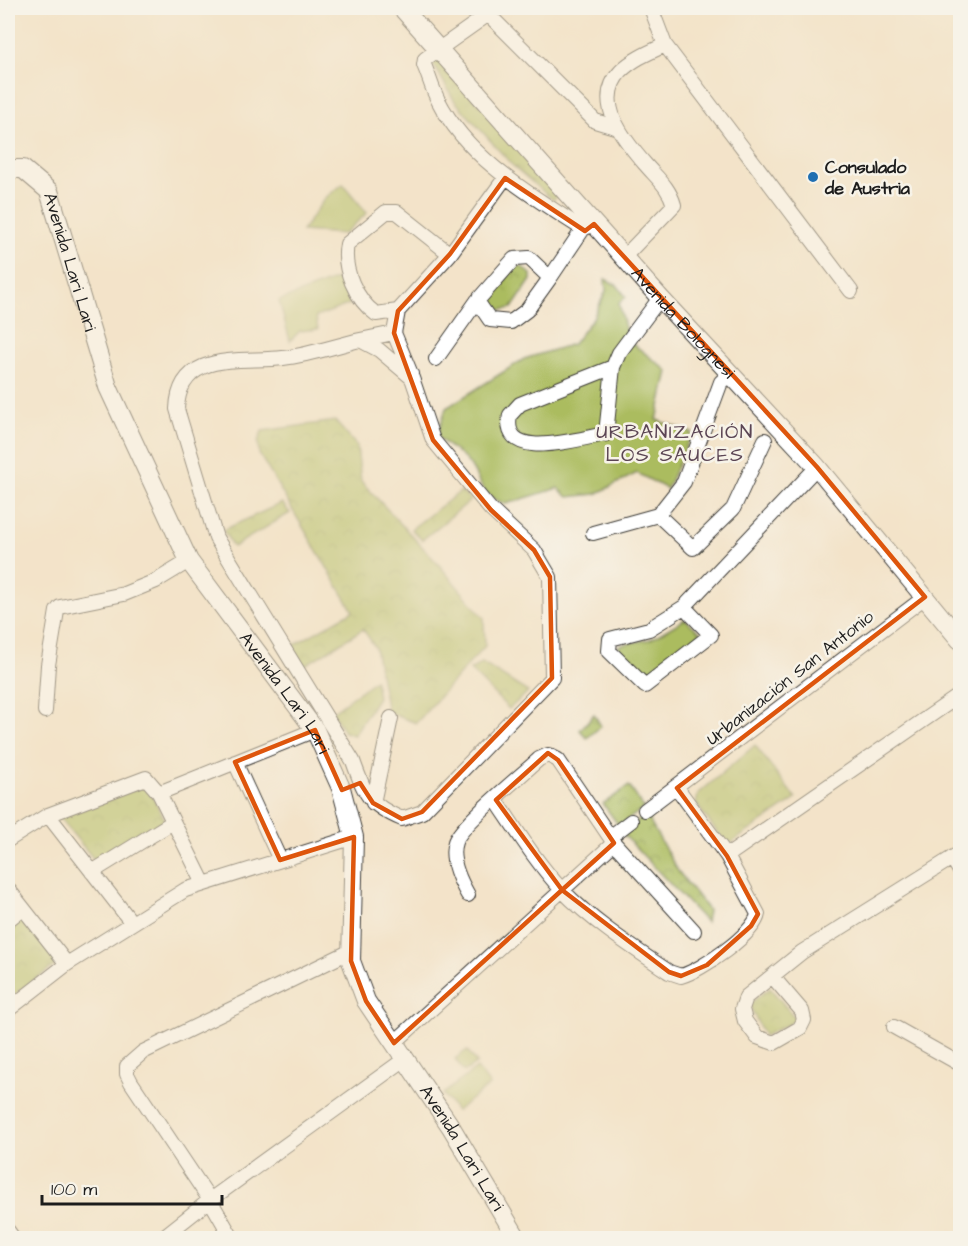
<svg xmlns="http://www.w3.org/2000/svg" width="968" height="1246" viewBox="0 0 968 1246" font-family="'Architects Daughter',sans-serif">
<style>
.grass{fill:#abbc5f;stroke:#646c3e;stroke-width:1.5}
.park{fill:url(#park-crowns);stroke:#646c3e;stroke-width:1.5}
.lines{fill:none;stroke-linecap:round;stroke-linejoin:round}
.street-casing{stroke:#3c3a36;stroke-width:16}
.secondary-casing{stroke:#3c3a36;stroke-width:20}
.street{stroke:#fff;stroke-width:14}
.secondary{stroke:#fff;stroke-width:18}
.marked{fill:none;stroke:#de560d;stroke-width:4.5;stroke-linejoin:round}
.poi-dot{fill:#1f6fb2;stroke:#f7f3e8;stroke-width:2}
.labels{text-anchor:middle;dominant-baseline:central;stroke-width:5;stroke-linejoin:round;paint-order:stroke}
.poi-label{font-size:18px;font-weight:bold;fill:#1c1c1c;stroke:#f7f3e8;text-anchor:start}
.street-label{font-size:18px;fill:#1c1c1c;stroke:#f7f3e8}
.neighbourhood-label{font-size:20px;letter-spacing:1.5px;fill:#5b4554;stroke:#f7f3e8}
</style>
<defs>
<pattern id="park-crowns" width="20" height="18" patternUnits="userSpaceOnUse" patternTransform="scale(1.5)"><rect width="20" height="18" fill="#abbc5f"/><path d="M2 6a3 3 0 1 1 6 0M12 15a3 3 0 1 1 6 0" fill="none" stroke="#93a152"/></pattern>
</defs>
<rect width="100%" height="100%" fill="#f7f3e8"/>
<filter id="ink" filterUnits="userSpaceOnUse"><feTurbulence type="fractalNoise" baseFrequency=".0167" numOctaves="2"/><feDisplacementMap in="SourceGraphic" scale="12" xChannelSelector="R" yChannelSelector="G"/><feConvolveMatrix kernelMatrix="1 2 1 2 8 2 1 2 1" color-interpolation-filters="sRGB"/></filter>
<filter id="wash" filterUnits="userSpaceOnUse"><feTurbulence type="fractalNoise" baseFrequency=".008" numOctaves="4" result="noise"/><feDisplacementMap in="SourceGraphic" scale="24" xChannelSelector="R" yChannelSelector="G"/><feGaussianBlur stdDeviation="1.35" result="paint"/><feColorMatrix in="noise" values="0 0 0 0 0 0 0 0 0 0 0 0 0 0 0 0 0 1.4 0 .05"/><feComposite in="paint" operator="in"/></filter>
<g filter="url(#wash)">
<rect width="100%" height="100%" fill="#f3e3c9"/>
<!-- grass -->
<path class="grass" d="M 343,184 L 367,213 L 344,234 L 302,231 L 325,198 Z
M 339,278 L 350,304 L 316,317 L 318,329 L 300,331 L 290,341 L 279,301 Z
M 605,279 L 617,285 L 626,297 L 619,303 L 628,340 L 668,371 L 657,420 L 692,433 L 667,489 L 637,473 L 596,494 L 568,497 L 558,488 L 506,504 C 479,495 483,484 469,464 C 462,454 446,446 437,436 L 446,408 L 524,359 L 573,344 L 593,318 L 606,291 Z
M 685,619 L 701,633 L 647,676 L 619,649 L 619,645 L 651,639 Z
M 467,1050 L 477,1063 L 464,1072 L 455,1059 Z
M 477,1068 L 490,1085 L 456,1111 L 443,1094 Z"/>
<!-- park -->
<path class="park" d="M 435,54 L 560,194 L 553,200 L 512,165 L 454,100 L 432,62 Z
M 521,266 L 531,274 L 531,280 L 512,308 L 501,310 L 494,306 L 493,298 L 513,268 Z
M 335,421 L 357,446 L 361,481 L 440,566 L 484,618 L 485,646 L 416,723 L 387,712 L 375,647 L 363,629 L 304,666 L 292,646 L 353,611 L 259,454 L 258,442 L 262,431 Z
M 461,491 L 471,500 L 422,540 L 411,529 Z
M 282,503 L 290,513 L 233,547 L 223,530 Z
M 482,663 L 528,692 L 509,709 L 470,670 Z
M 375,680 L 378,697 L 354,735 L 344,732 L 332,712 Z
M 594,714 L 601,726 L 587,738 L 580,730 Z
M 755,745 L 796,799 L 731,843 L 725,843 L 696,804 L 698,794 Z
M 144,786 L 149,790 L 165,820 L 96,862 L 59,817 Z
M 629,786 L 644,808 L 619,826 L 603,804 Z
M 646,815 L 678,871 L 708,910 L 706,922 L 621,832 Z
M 21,916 L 58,963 L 8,999 L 8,928 Z
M 770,988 L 797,1020 L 764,1036 L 749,1004 Z"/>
</g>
<g filter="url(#ink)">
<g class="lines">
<!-- street casing -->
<g class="street-casing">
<path id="street" d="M 497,8 L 425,59 L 424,65 C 429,76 432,89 438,100 C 468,159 529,194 583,229 L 594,224
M 651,8 L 665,45 L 851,291
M 488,14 L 595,121 L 615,127
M 623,258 L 674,205 C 669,187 657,178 645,164 C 624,140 592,101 621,71 C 633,59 650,52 665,45
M 550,278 L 583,229
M 398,311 L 376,314 C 356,300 342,269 347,244 L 386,212 L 397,212 L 450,254
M 394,333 L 398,311 L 450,254 L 505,178
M 360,340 L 379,350 L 412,378 L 433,440 L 491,510 L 534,550 L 550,577 L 552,678 L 422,812 L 402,819 C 369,805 365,795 353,761 L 216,538 L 177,409 C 179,349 242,363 283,358 C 309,355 335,346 360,340 Z
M 360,340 L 394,333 L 411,374
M 436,359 L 477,301 L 514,259 L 529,258 L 550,278 L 527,310 L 511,322 L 490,320 L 477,301
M 613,367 L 520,404 L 510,415 C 500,464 579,438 606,434 L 613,367 L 619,353 L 660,298
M 658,515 L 693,548 L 733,509 L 765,440
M 593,533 L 658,515 L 684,482 L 721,382 L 730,374
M 684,607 L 711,635 L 645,686 L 609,651 L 610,639 L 649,629 L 684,607 L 817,467
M 45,711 L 48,665 L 57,611 L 60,607 L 124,594 L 156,581 L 189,561
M 235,762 L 280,860
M 159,793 L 315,730
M 496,800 C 517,831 536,862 562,890 C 593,922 632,947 669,972 L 681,976 C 700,971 755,934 758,914 L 727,856 L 677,788
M 373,803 L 391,718
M 645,810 L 925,597
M 48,815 L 132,923
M 610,837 L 631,821
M 8,840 L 48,815 L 146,778 L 159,793 L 204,884
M 727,856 L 960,695
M 952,858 L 960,871
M 92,872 L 173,822
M 8,889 L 67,964
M 468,895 C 460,881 449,859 455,842 C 461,824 522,775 539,759 L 548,755 L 558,760 L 614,843 L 694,931
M 8,920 L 23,908
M 772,976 L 802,1011 L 804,1020 L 800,1028 L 774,1043 L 757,1037 L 745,1021 L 742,1009 L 746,997 L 802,952 L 960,853
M 8,1010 L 67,964 L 185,890 L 354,837
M 894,1027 L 960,1064
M 394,1043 L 614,843
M 8,1231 L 13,1238
M 162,1238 L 210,1200 L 405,1059
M 232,1238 L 210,1200 L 131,1082 L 127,1074 L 127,1066 L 143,1052 L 351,951"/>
</g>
<!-- secondary casing -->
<g class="secondary-casing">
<g id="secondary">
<path id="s1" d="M 402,8 L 660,298 L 817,467 L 960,640"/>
<path id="s2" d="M 8,169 L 23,169 L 49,191 L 108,387 L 189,561 L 315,730 L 341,788 L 354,837 L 351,961 L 366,1001 L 451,1127 L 517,1238"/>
</g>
</g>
<!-- street -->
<use href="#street" class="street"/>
<!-- secondary -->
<use href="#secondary" class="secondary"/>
</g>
</g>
<!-- marked area -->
<path d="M0 0H968V1246H0ZM 505,178 L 585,231 L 594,224 L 817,467 L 925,597 L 677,788 L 727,856 L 758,914 L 751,926 L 707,965 L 681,976 L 669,972 L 562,890 L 614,843 L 558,760 L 548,753 L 496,800 L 562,890 L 394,1043 L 366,1001 L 351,961 L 354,837 L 280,860 L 235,762 L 315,730 L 342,790 L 360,783 L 373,803 L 402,819 L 422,812 L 552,678 L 550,577 L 534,550 L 491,510 L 433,440 L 394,333 L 398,311 L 450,254 Z" fill="#f3e3c9" fill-opacity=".55" fill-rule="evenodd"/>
<path class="marked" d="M 505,178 L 585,231 L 594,224 L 817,467 L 925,597 L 677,788 L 727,856 L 758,914 L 751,926 L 707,965 L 681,976 L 669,972 L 562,890 L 614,843 L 558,760 L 548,753 L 496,800 L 562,890 L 394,1043 L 366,1001 L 351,961 L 354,837 L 280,860 L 235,762 L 315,730 L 342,790 L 360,783 L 373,803 L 402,819 L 422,812 L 552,678 L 550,577 L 534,550 L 491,510 L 433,440 L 394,333 L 398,311 L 450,254 Z"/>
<!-- markers -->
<circle class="poi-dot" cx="813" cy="177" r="6"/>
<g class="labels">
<!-- poi labels -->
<g class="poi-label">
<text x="825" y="167">Consulado<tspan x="825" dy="21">de Austria</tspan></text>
</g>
<!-- street labels -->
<g class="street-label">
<text stroke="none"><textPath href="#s2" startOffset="123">Avenida Lari Lari</textPath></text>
<text stroke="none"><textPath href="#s1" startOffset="422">Avenida Bolognesi</textPath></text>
<text transform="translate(790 678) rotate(-38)">Urbanización San Antonio</text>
<text stroke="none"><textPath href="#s2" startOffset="609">Avenida Lari Lari</textPath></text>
<text stroke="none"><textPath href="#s2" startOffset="1113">Avenida Lari Lari</textPath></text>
</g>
<!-- neighbourhood labels -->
<g class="neighbourhood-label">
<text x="675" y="432">URBANIZACIÓN<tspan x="675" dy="23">LOS SAUCES</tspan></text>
</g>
</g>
<!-- margin -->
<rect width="968" height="1246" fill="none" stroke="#f7f3e8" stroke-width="30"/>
<!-- scale -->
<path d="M42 1195v9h180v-9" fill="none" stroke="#1c1c1c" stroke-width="3"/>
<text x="51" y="1195" font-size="18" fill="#1c1c1c" stroke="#f7f3e8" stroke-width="4.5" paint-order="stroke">100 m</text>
</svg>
